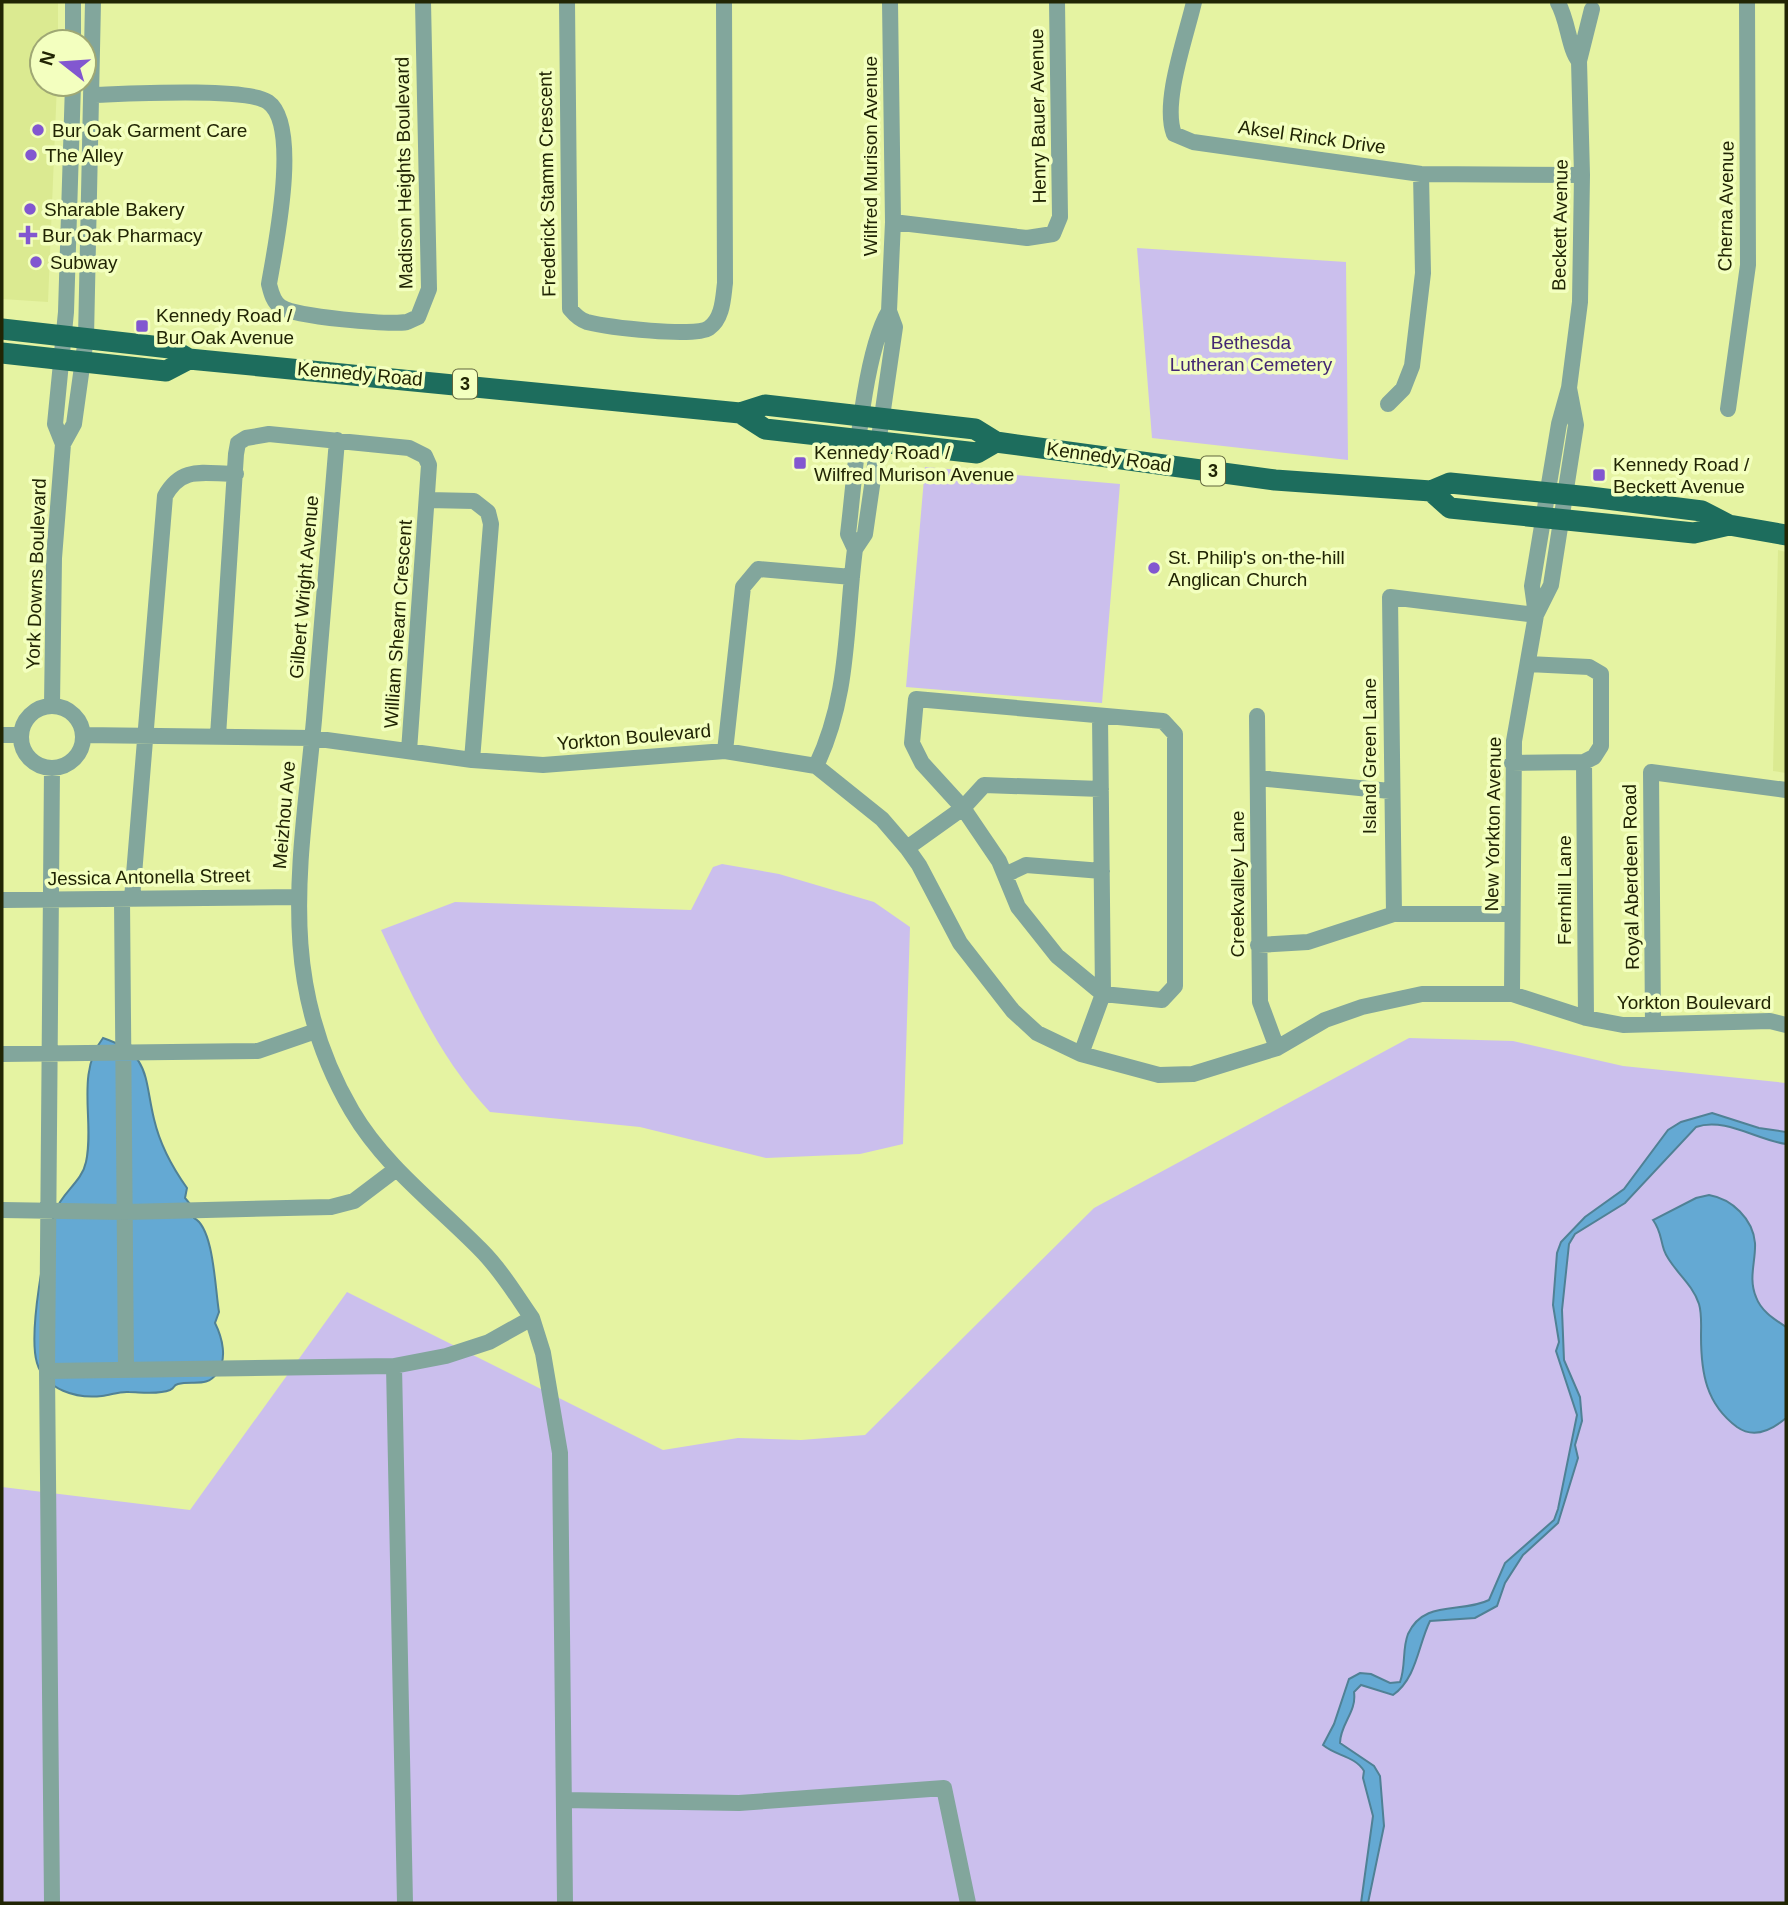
<svg xmlns="http://www.w3.org/2000/svg" width="1788" height="1905" viewBox="0 0 1788 1905" font-family="Helvetica,sans-serif">
<style>
.built{fill:#dbea91}
.green{fill:#cbbfed}
.water{fill:#64a9d3;stroke:#508195;stroke-width:2}
.lines{fill:none;stroke-linecap:round;stroke-linejoin:round}
.minor{stroke:#82a69c;stroke-width:16}
.major{stroke:#1d6d5d;stroke-width:21}
.poi-dot{fill:#8257d0;stroke:#f3ffbf;stroke-width:2.5}
.labels{text-anchor:middle;dominant-baseline:central;stroke-width:7;stroke-linejoin:round;paint-order:stroke}
.shield{fill:#f3ffbf;stroke:#60663c;stroke-width:2}
.shield-label{font-size:18px;font-weight:bold;fill:#212504}
.street-label{font-size:19px;fill:#212504;stroke:#f3ffbf}
.poi-label{font-size:19px;fill:#212504;stroke:#f3ffbf;text-anchor:start}
.park-label{font-size:19px;fill:#432772;stroke:#f3ffbf}
</style>
<rect width="100%" height="100%" fill="#e5f3a2"/>
<!-- built -->
<path class="built" d="M 2,2 L 58,2 L 58,42 L 42,42 L 42,84 L 57,84 L 48,302 L 2,299 Z
M 1778,550 L 1786,552 L 1786,773 L 1773,771 Z"/>
<!-- green -->
<path class="green" d="M 1137,248 L 1346,262 L 1348,460 L 1152,438 Z
M 925,467 L 1120,484 L 1102,703 L 906,687 Z
M 722,864 L 779,874 L 874,902 L 910,927 L 903,1144 L 860,1154 L 766,1158 L 640,1127 L 490,1112 C 441,1060 411,994 381,930 L 455,902 L 691,910 L 713,867 Z
M 1409,1038 L 1513,1041 L 1623,1066 L 1786,1083 L 1786,1903 L 2,1903 L 2,1487 L 190,1510 L 347,1292 L 663,1450 L 738,1438 L 801,1440 L 865,1435 L 1094,1208 Z"/>
<!-- water -->
<path class="water" d="M 103,1038 C 151,1054 144,1078 154,1119 C 160,1145 172,1167 187,1188 L 185,1198 L 195,1210 L 194,1218 C 214,1228 215,1289 219,1312 L 215,1323 C 222,1337 228,1359 217,1373 C 207,1388 193,1380 178,1384 C 172,1386 176,1387 170,1390 C 158,1395 140,1392 129,1392 C 120,1391 111,1395 102,1396 C 77,1399 45,1390 37,1363 C 28,1333 45,1243 55,1212 C 61,1193 82,1182 86,1162 C 95,1122 75,1074 103,1038 Z
M 1712,1113 L 1759,1128 L 1786,1132 L 1786,1144 C 1757,1140 1725,1117 1696,1127 L 1625,1203 L 1575,1234 L 1569,1244 L 1562,1310 L 1564,1360 L 1580,1397 L 1582,1421 L 1575,1445 L 1578,1458 L 1558,1523 L 1523,1555 L 1505,1583 L 1497,1606 L 1475,1618 L 1430,1621 C 1418,1645 1417,1678 1393,1695 L 1361,1685 L 1354,1692 C 1357,1712 1340,1724 1340,1743 L 1374,1766 L 1380,1776 L 1384,1826 L 1368,1903 L 1361,1903 L 1373,1816 L 1363,1778 L 1364,1771 C 1355,1756 1336,1756 1323,1745 L 1334,1724 L 1349,1679 L 1360,1673 L 1371,1674 L 1390,1683 L 1400,1682 C 1406,1666 1402,1649 1408,1634 C 1424,1599 1461,1614 1489,1600 L 1505,1563 L 1554,1520 L 1558,1509 L 1577,1415 L 1556,1351 L 1559,1342 L 1553,1305 L 1557,1253 L 1561,1242 L 1585,1217 L 1624,1189 L 1668,1130 L 1681,1122 Z
M 1709,1195 C 1732,1199 1753,1219 1755,1243 C 1756,1261 1748,1278 1756,1297 C 1761,1311 1774,1319 1786,1327 L 1786,1418 C 1772,1430 1754,1439 1737,1427 C 1706,1404 1701,1373 1701,1336 C 1701,1326 1702,1314 1699,1304 C 1692,1282 1670,1268 1664,1250 C 1660,1238 1661,1231 1653,1220 L 1696,1198 Z"/>
<g class="lines">
<!-- minor -->
<path class="minor" d="M 73,2 L 73,42
M 567,2 L 570,309 C 575,315 580,320 587,322 C 607,327 695,338 709,328 C 723,318 723,298 725,283 L 724,2
M 1194,2 C 1186,37 1162,102 1174,134 L 1193,142 L 1421,174 L 1582,175
M 1558,3 C 1568,20 1569,50 1579,61
M 93,95 C 124,94 247,87 268,102 C 301,125 275,248 269,284 C 271,292 273,302 281,307 C 296,317 389,325 407,322 L 418,317 L 429,289 L 423,2
M 893,222 L 1027,238 L 1053,234 L 1060,217 L 1057,2
M 1388,404 L 1403,389 L 1412,366 L 1423,273 L 1421,174
M 1728,409 L 1748,265 L 1747,2
M 63,444 L 55,424 L 66,312 L 73,84
M 428,500 L 474,501 L 488,512 L 491,524 L 472,760
M 855,549 L 848,534 C 855,478 862,356 889,311
M 1536,615 L 1532,586 L 1559,424 L 1569,388 L 1580,302 L 1582,175 L 1579,61 L 1592,9
M 916,699 L 1163,721 L 1175,734 L 1175,986 L 1162,1000 L 1103,994 L 1057,956 L 1018,907 L 999,861 L 963,808 L 922,763 L 912,743 Z
M 52,705 L 54,558 L 63,444 L 74,424 L 86,338 L 93,2
M21 737a31 31 0 1 1 62 0a31 31 0 1 1-62 0Z
M 1257,716 L 1260,1002 L 1277,1048
M 2,735 L 21,735
M 83,735 L 312,738 L 472,760 L 543,765 L 725,751 L 816,766 L 882,819 L 907,848 L 919,865 L 960,943 L 1013,1011 L 1037,1033 L 1081,1054 L 1159,1075 L 1193,1074 L 1277,1048 L 1325,1020 L 1362,1007 L 1422,994 L 1512,994 L 1586,1018 L 1623,1025 L 1770,1021 L 1786,1025
M 218,736 L 236,454 L 238,443 L 246,438 L 269,434 L 409,448 L 425,456 L 429,465 L 409,751
M 725,751 L 743,587 L 758,569 L 852,577
M 1584,762 L 1586,1018
M 1512,763 L 1584,762 L 1594,757 L 1601,746 L 1601,674 L 1589,667 L 1528,664
M 816,766 C 850,695 845,626 855,549 L 865,534 L 895,327 L 889,311 L 893,222 L 890,2
M 52,768 L 47,1371 L 394,1366 L 446,1356 L 489,1342 L 532,1318 C 516,1295 501,1270 481,1250 C 436,1204 385,1167 352,1111 C 275,980 301,862 314,720 C 322,627 330,534 337,440
M 1258,778 L 1390,791
M 907,848 L 963,808 L 984,785 L 1101,789
M 1005,875 L 1026,865 L 1102,871
M 122,899 L 126,1370
M 132,899 L 165,496 C 182,465 204,474 236,474
M 2,900 L 297,897
M 1394,914 L 1390,597 L 1536,615
M 1258,945 L 1308,942 L 1394,914 L 1512,914
M 1512,994 L 1514,741 L 1536,615 L 1551,585 L 1576,425 L 1569,388
M 1653,1024 L 1651,772 L 1786,790
M 2,1054 L 258,1051 L 316,1031
M 1081,1054 L 1103,994 L 1100,716
M 2,1210 L 125,1212 L 331,1207 L 354,1201 L 395,1170
M 532,1318 L 543,1353 L 560,1453 L 565,1903
M 394,1366 L 405,1903
M 47,1371 L 52,1903
M 564,1800 L 739,1803 L 944,1788 L 968,1903"/>
<!-- major -->
<path class="major" d="M 2,329 L 170,348 L 189,359 L 740,413 L 765,405 L 975,429 L 996,442 L 1275,480 L 1431,491 L 1450,483 L 1590,497 L 1702,511 L 1729,525 L 1786,535
M 2,353 L 166,371 L 189,359
M 740,413 L 765,429 L 977,453 L 996,442
M 1431,491 L 1450,508 L 1694,533 L 1729,525"/>
</g>
<!-- markers -->
<g class="poi-dot">
<circle cx="38" cy="130" r="7"/>
<circle cx="31" cy="155" r="7"/>
<circle cx="30" cy="209" r="7"/>
<path d="M24.5 224.5h7v7h7v7h-7v7h-7v-7h-7v-7h7z"/>
<circle cx="36" cy="262" r="7"/>
<rect x="135" y="319" width="14" height="14" rx="3.5"/>
<rect x="793" y="456" width="14" height="14" rx="3.5"/>
<rect x="1592" y="468" width="14" height="14" rx="3.5"/>
<circle cx="1154" cy="568" r="7"/>
</g>
<g class="labels">
<!-- shield labels -->
<g class="shield">
<rect x="453" y="369.5" width="24" height="29" rx="5"/>
<rect x="1201" y="456.5" width="24" height="29" rx="5"/>
</g>
<g class="shield-label">
<text x="465" y="384">3</text>
<text x="1213" y="471">3</text>
</g>
<!-- street labels -->
<g class="street-label">
<text transform="translate(1038 116) rotate(-91)">Henry Bauer Avenue</text>
<text transform="translate(1312 137) rotate(8)">Aksel Rinck Drive</text>
<text transform="translate(870 156) rotate(-90)">Wilfred Murison Avenue</text>
<text transform="translate(404 173) rotate(-91)">Madison Heights Boulevard</text>
<text transform="translate(547 184) rotate(-91)">Frederick Stamm Crescent</text>
<text transform="translate(1726 206) rotate(-89)">Cherna Avenue</text>
<text transform="translate(1560 225) rotate(-89)">Beckett Avenue</text>
<text transform="translate(360 374) rotate(5)">Kennedy Road</text>
<text transform="translate(1109 457) rotate(8)">Kennedy Road</text>
<text transform="translate(36 574) rotate(-88)">York Downs Boulevard</text>
<text transform="translate(304 587) rotate(-85)">Gilbert Wright Avenue</text>
<text transform="translate(398 624) rotate(-86)">William Shearn Crescent</text>
<text transform="translate(634 737) rotate(-5)">Yorkton Boulevard</text>
<text transform="translate(1369 756) rotate(-90)">Island Green Lane</text>
<text transform="translate(284 815) rotate(-85)">Meizhou Ave</text>
<text transform="translate(1493 824) rotate(-89)">New Yorkton Avenue</text>
<text transform="translate(149 877) rotate(-1)">Jessica Antonella Street</text>
<text transform="translate(1631 877) rotate(-91)">Royal Aberdeen Road</text>
<text transform="translate(1237 884) rotate(-90)">Creekvalley Lane</text>
<text transform="translate(1564 890) rotate(-90)">Fernhill Lane</text>
<text x="1694" y="1002">Yorkton Boulevard</text>
</g>
<!-- poi labels -->
<g class="poi-label">
<text x="52" y="130">Bur Oak Garment Care</text>
<text x="45" y="155">The Alley</text>
<text x="44" y="209">Sharable Bakery</text>
<text x="42" y="235">Bur Oak Pharmacy</text>
<text x="50" y="262">Subway</text>
<text x="156" y="315">Kennedy Road /<tspan x="156" dy="22">Bur Oak Avenue</tspan></text>
<text x="814" y="452">Kennedy Road /<tspan x="814" dy="22">Wilfred Murison Avenue</tspan></text>
<text x="1613" y="464">Kennedy Road /<tspan x="1613" dy="22">Beckett Avenue</tspan></text>
<text x="1168" y="557">St. Philip's on-the-hill<tspan x="1168" dy="22">Anglican Church</tspan></text>
</g>
<!-- park labels -->
<g class="park-label">
<text x="1251" y="342">Bethesda<tspan x="1251" dy="22">Lutheran Cemetery</tspan></text>
</g>
</g>
<!-- border -->
<rect width="1788" height="1905" fill="none" stroke="#212504" stroke-width="7"/>
<!-- north arrow -->
<g transform="translate(63 63) rotate(287)"><circle r="33" fill="#f3ffbf" stroke="#9fa874" stroke-width="2"/>
<path d="M0-5L12 26L0 18L-12 26Z" fill="#8257d0"/>
<text y="-10" font-size="19" font-weight="bold" text-anchor="middle" fill="#212504">N</text>
</g>
</svg>
